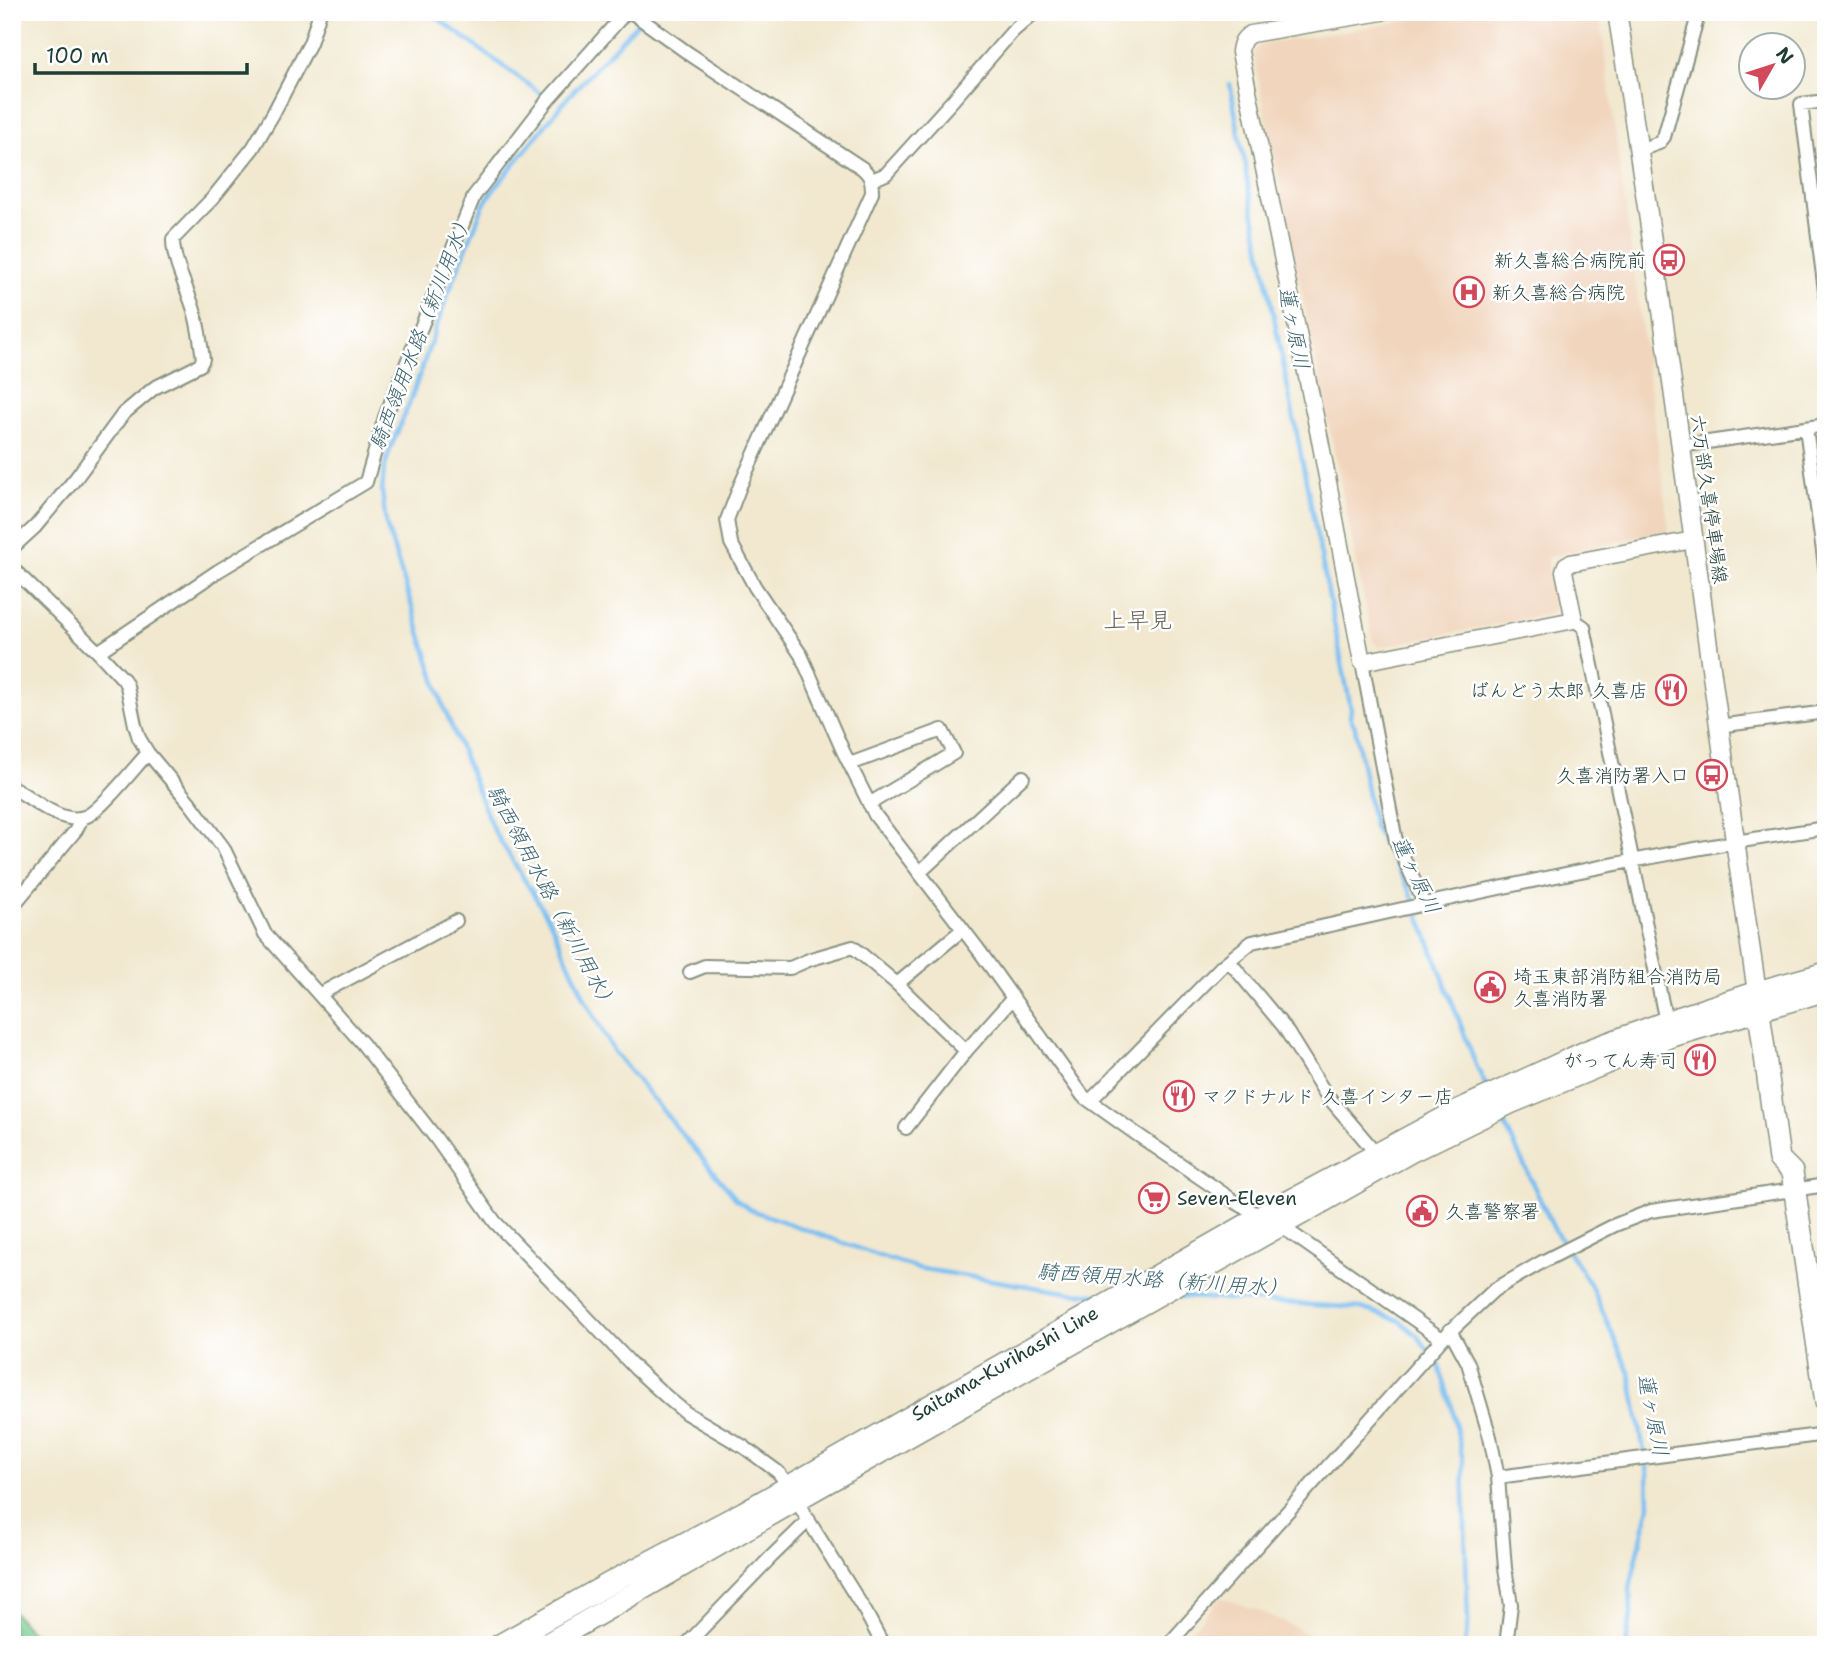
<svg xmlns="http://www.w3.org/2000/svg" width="1838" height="1657" viewBox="0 0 1838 1657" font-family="'Shantell Sans','Klee One',sans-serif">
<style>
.built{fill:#f1d5bd}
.green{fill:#76ca8d;stroke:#4a8460;stroke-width:2}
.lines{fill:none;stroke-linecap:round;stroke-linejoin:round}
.stream{stroke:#7cbff2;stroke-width:4.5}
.minor-casing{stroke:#889282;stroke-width:16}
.tertiary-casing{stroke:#889282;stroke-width:19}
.secondary-casing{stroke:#889282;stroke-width:21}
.primary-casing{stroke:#889282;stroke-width:24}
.minor{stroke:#fff;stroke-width:12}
.tertiary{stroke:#fff;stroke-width:16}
.secondary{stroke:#fff;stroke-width:18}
.primary{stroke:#fff;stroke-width:21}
.labels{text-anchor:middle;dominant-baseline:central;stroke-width:5;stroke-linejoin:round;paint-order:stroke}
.poi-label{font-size:19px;fill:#1f3d34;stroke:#fff;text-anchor:start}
.street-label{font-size:19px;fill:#1f3d34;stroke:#fff}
.water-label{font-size:21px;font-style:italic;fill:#3b646d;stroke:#fff}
.quarter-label{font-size:23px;fill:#666155;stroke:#fff}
</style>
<rect width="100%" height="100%" fill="#fff"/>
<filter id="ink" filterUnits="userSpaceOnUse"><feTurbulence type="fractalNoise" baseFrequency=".0143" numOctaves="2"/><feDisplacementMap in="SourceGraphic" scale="14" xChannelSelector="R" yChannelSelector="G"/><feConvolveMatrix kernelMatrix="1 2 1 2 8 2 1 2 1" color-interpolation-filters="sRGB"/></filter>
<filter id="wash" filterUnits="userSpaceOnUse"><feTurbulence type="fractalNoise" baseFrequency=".00686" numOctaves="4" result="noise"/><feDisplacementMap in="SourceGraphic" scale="28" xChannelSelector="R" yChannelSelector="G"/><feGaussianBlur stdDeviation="1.57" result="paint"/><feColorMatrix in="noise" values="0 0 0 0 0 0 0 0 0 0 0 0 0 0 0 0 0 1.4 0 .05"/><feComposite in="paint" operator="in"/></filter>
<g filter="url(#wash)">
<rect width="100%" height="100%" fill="#f1e8cf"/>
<!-- built -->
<path class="built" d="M 1460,12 L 1599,12 L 1669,530 L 1547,557 L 1553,608 L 1548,614 L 1380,647 L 1373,642 L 1253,53 L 1260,45 Z
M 1221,1597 L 1262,1612 L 1333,1645 L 1178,1645 Z"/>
<!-- green -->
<path class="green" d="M 12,1610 L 42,1645 L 12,1645 Z"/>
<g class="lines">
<!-- stream -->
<path class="stream" d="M 429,12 L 544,96
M 648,12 L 568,97 L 490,194 L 483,206 L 446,299 L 410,402 L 390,449 L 384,470 L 382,491 L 386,524 L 443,705 L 493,829 L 550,921 L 586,1001 L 614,1052 L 737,1200 L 751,1210 L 888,1259 L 917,1268 L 1070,1293 L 1106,1295
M 1230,84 L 1242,151 L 1246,165 L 1246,175 L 1351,709 L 1350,717 L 1355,727 L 1374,827 L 1410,891 L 1476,1065 L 1488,1090
M 1500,1114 L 1554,1229 L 1590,1284 L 1630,1373 L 1648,1474 L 1649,1506 L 1630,1587 L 1631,1614 L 1626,1645
M 1171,1296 L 1361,1308 L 1398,1320 L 1418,1336 L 1439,1366 L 1452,1407 L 1463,1461 L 1468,1621 L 1465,1645"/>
</g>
</g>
<g filter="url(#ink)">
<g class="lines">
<!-- minor casing -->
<g class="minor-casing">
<path id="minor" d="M 631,12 L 688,53 L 862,168 C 871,176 872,181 872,193 L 740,486 L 727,520 L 731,543 L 755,587 L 801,655 L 843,751 L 875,815 L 978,949 L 1083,1096 L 1135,1133 L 1237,1203 L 1291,1233 L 1442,1339
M 1826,101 L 1801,104 L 1826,299
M 1639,150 L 1659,143 L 1664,137 L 1699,12
M 872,180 L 886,174 L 953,100 L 1012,32 L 1035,12
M 1806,428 L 1826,573
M 1680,446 L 1826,425
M 12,548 L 35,527 L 76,478 L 123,414 L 154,388 L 200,365 L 203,359 C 201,344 199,329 195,314 C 189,290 173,265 173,239 L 212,199 L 253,148 L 273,114 L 310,43 L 320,12
M 12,568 L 98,652 L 124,680 L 127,686 L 135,725 L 139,738 L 148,753 L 190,803 L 223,847 L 265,934 L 362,1043 L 435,1137 L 495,1222 L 575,1305 L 636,1369 L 669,1399 L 686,1413 L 744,1447 L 778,1472 L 789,1486 L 802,1510 L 865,1611 L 883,1645
M 1574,620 L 1584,627 L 1666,1022
M 98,652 L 218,571 L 366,482 L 385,417 L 474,196 L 547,101 L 626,12
M 1362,662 L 1396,841 L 1425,905
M 1718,726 L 1826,712
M 850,764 L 942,730 L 954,753 L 869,804
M 12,787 C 28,796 52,816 70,818 C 75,819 82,818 87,816 C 102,809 135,767 148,753
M 919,873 L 1023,777
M 12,907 L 76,830 L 82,818
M 962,930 L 897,984 L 966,1051
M 1229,961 L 1284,1027 L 1325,1093 L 1376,1153
M 690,972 L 705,966 L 790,968 L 811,959 L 853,947 L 897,984
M 320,994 L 456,921
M 1090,1101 L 1222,966 L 1252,942 C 1442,901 1633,855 1826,828
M 906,1128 L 966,1051 L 1013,998
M 1450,1330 L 1468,1363 L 1490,1437 L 1498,1477 L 1505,1568 L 1511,1605 L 1506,1645
M 1498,1477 L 1826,1434
M 686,1645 L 771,1557 L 809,1520
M 1168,1645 L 1442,1339 L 1494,1290 L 1542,1262 L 1615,1225 L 1651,1211 L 1826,1185"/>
</g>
<!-- tertiary casing -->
<g class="tertiary-casing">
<path id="tertiary" d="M 1382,12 L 1251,34 C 1243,38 1241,43 1240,52 L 1320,440 L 1362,662 L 1574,620 L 1564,571 L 1566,565 L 1570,563 L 1693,540"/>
</g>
<!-- secondary casing -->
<g class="secondary-casing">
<path id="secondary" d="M 1617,12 C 1670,338 1708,666 1757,992"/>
</g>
<!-- primary casing -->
<g class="primary-casing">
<g id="primary">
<path d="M 1757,997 L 1779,1159 L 1792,1172 L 1826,1402"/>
<path id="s1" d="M 500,1645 L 621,1577 L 744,1512 L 1260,1217 L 1459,1110 L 1592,1049 L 1666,1022 L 1757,992 L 1826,973"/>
<path d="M 545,1645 L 796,1500 L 1410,1152 L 1510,1103 L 1669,1037 L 1826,990"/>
</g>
</g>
<!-- minor -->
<use href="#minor" class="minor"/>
<!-- tertiary -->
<use href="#tertiary" class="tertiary"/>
<!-- secondary -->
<use href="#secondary" class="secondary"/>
<!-- primary -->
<use href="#primary" class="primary"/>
</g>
</g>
<!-- icons -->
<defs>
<g id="bus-ring" transform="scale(1.575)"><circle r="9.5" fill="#fff" stroke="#d1495b" stroke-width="1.5"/><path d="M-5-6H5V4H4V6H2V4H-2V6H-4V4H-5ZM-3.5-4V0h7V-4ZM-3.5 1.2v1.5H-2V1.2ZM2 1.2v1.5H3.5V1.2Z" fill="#d1495b"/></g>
<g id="hospital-ring" transform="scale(1.575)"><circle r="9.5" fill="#fff" stroke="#d1495b" stroke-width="1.5"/><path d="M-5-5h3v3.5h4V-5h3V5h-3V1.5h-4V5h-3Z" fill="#d1495b"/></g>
<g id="restaurant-ring" transform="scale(1.575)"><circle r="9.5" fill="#fff" stroke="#d1495b" stroke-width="1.5"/><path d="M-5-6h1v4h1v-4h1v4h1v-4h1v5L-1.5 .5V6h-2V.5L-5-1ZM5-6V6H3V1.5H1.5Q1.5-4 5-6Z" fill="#d1495b"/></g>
<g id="civic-ring" transform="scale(1.575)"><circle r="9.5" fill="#fff" stroke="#d1495b" stroke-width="1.5"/><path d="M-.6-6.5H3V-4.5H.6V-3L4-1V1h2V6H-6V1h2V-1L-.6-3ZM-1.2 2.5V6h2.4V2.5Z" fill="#d1495b"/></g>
<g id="supermarket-ring" transform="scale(1.575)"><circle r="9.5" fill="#fff" stroke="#d1495b" stroke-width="1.5"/><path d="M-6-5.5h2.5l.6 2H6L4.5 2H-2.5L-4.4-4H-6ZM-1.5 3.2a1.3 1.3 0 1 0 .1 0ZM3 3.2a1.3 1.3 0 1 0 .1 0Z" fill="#d1495b"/></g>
</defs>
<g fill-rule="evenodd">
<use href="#bus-ring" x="1669" y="260"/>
<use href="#hospital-ring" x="1469" y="292"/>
<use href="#restaurant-ring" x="1671" y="690"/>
<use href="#bus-ring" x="1712" y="775"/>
<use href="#civic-ring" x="1490" y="987"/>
<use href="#restaurant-ring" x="1700" y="1060"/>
<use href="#restaurant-ring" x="1179" y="1096"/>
<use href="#supermarket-ring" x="1154" y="1198"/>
<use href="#civic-ring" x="1422" y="1211"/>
</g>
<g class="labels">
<!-- poi labels -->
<g class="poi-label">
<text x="1646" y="260" text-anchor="end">新久喜総合病院前</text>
<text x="1492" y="292">新久喜総合病院</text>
<text x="1648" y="690" text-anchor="end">ばんどう太郎 久喜店</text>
<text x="1689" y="775" text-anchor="end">久喜消防署入口</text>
<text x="1513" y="976">埼玉東部消防組合消防局<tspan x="1513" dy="22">久喜消防署</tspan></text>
<text x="1677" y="1060" text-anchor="end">がってん寿司</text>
<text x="1202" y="1096">マクドナルド 久喜インター店</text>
<text x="1177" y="1198">Seven-Eleven</text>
<text x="1445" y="1211">久喜警察署</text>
</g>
<!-- street labels -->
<g class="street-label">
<text transform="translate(1709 499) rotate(82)">六万部久喜停車場線</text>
<text stroke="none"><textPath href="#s1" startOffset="578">Saitama-Kurihashi Line</textPath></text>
</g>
<!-- water labels -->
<g class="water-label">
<text transform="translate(1294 328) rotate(79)">蓮ヶ原川</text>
<text transform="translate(421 331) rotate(-69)">騎西領用水路（新川用水）</text>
<text transform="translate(1416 875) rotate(64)">蓮ヶ原川</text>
<text transform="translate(552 898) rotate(62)">騎西領用水路（新川用水）</text>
<text transform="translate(1163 1280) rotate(4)">騎西領用水路（新川用水）</text>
<text transform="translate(1653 1415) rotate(79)">蓮ヶ原川</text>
</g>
<!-- quarter labels -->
<g class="quarter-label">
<text x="1138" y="620">上早見</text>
</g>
</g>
<!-- margin -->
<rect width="1838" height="1657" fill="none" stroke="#fff" stroke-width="42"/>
<!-- north arrow -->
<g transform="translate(1772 66) rotate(51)"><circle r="33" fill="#ffffff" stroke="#a5b1ae" stroke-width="2"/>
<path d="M0-5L12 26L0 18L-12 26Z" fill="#d1495b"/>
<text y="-10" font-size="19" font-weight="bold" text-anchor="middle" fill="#1f3d34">N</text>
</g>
<!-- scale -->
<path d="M35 63v10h212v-10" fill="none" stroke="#1f3d34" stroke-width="3.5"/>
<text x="46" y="63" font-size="21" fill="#1f3d34" stroke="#ffffff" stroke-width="5" paint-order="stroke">100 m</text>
</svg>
